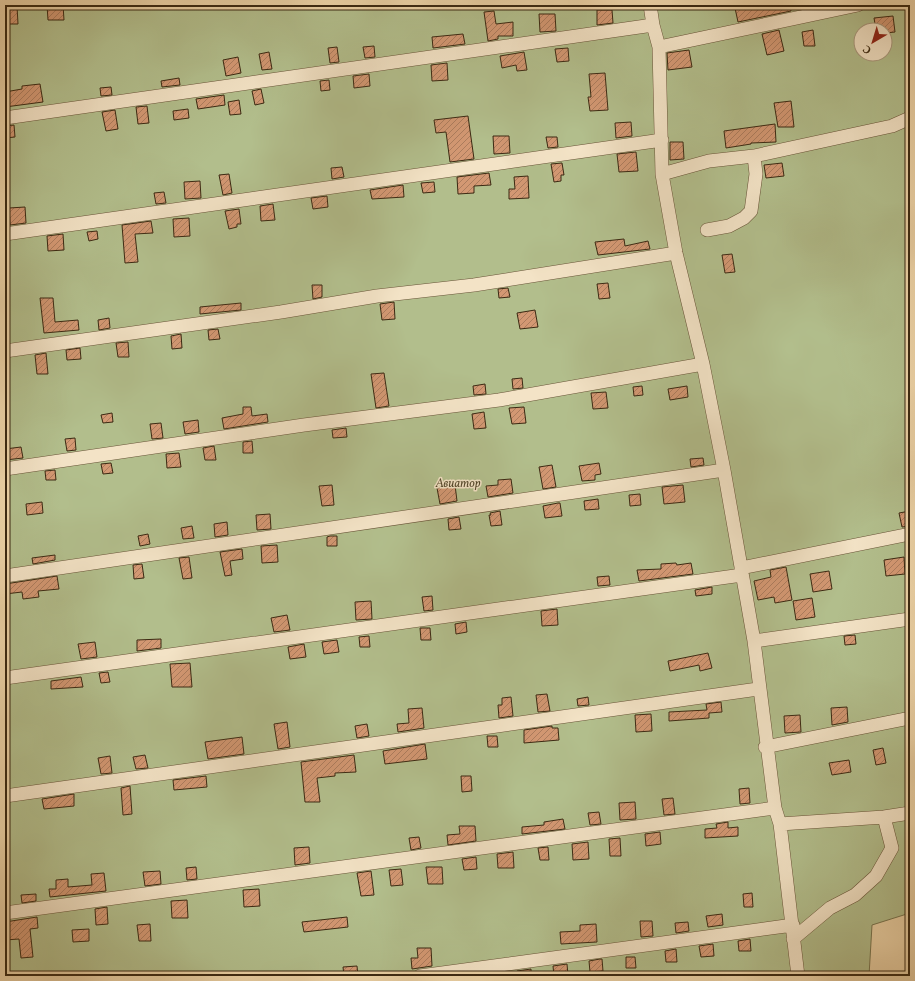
<svg xmlns="http://www.w3.org/2000/svg" width="915" height="981" viewBox="0 0 915 981" font-family="Vollkorn,serif">
<style>
.green{fill:#b2be8c;stroke:#76744f;fill-rule:evenodd}
.building{fill:url(#building-hatch);stroke:#3b2912}
.lines{fill:none;stroke-linecap:round;stroke-linejoin:round}
.minor-casing{stroke:#685438;stroke-width:14}
.minor{stroke:#f3e3c6;stroke-width:13}
.labels{text-anchor:middle;dominant-baseline:central;stroke-width:3;stroke-linejoin:round;paint-order:stroke}
.park-label{font-size:12px;font-style:italic;fill:#53472a;stroke:#f3e3c6}
</style>
<defs>
<pattern id="building-hatch" width="6" height="6" patternUnits="userSpaceOnUse"><rect width="6" height="6" fill="#d39873"/><path d="M-1 1l2-2M0 6l6-6M5 7l2-2" fill="none" stroke="#ac7c5d"/></pattern>
</defs>
<rect width="100%" height="100%" fill="#edd4a8"/>
<filter id="stains"><feTurbulence type="fractalNoise" baseFrequency=".005" numOctaves="4"/><feColorMatrix values="0 0 0 0 .2 0 0 0 0 .09 0 0 0 0 .02 0 0 0 .5 -.17"/></filter>
<radialGradient id="worn" r=".72"><stop offset=".6" stop-color="#630" stop-opacity="0"/><stop offset="1" stop-color="#630" stop-opacity=".3"/></radialGradient>
<!-- green -->
<path class="green" d="M 5,5 L 910,5 L 910,913 L 872,925 L 869,976 L 5,976 ZM 861,30 L 885,30 L 885,54 L 861,54 Z"/>
<!-- building -->
<path class="building" d="M 47,5 L 63,5 L 64,20 L 48,20 Z
M 749,5 L 790,5 L 791,11 L 738,22 L 735,8 Z
M 17,6 L 18,24 L 5,24 L 5,7 Z
M 597,10 L 612,10 L 613,23 L 597,25 Z
M 494,11 L 496,24 L 513,22 L 513,36 L 498,36 L 498,39 L 488,41 L 484,12 Z
M 539,14 L 555,14 L 556,31 L 540,32 Z
M 893,16 L 895,32 L 885,33 L 885,30 L 876,30 L 874,18 Z
M 779,30 L 784,51 L 767,55 L 762,34 Z
M 813,30 L 815,46 L 804,46 L 802,32 Z
M 463,34 L 465,44 L 433,48 L 432,37 Z
M 374,46 L 375,57 L 365,58 L 363,47 Z
M 337,47 L 339,62 L 330,63 L 328,48 Z
M 568,48 L 569,61 L 557,62 L 555,49 Z
M 689,50 L 692,67 L 668,70 L 667,53 Z
M 269,52 L 272,69 L 262,70 L 259,54 Z
M 524,52 L 527,70 L 517,71 L 516,65 L 502,68 L 500,56 Z
M 238,57 L 241,73 L 226,76 L 223,60 Z
M 447,63 L 448,80 L 432,81 L 431,65 Z
M 605,73 L 608,110 L 590,111 L 588,97 L 591,97 L 589,74 Z
M 369,74 L 370,86 L 354,88 L 353,76 Z
M 179,78 L 180,85 L 162,87 L 161,81 Z
M 329,80 L 330,90 L 321,91 L 320,81 Z
M 40,84 L 43,102 L 5,107 L 5,92 L 22,89 L 22,86 Z
M 111,87 L 112,95 L 101,96 L 100,88 Z
M 261,89 L 264,103 L 255,105 L 252,91 Z
M 224,95 L 225,105 L 198,109 L 196,99 Z
M 239,100 L 241,114 L 230,115 L 228,102 Z
M 791,101 L 794,127 L 778,127 L 774,103 Z
M 147,106 L 149,123 L 138,124 L 136,107 Z
M 188,109 L 189,118 L 174,120 L 173,111 Z
M 115,110 L 118,129 L 106,131 L 102,112 Z
M 468,116 L 474,159 L 450,162 L 446,132 L 436,133 L 434,120 Z
M 631,122 L 632,136 L 616,138 L 615,123 Z
M 775,124 L 776,142 L 751,143 L 751,144 L 726,148 L 724,131 Z
M 14,125 L 15,137 L 5,138 L 5,126 Z
M 493,136 L 509,136 L 510,153 L 494,154 Z
M 546,137 L 557,137 L 558,147 L 548,148 Z
M 670,142 L 683,142 L 684,159 L 670,160 Z
M 636,152 L 638,171 L 619,172 L 617,154 Z
M 562,163 L 564,175 L 561,175 L 561,181 L 554,182 L 551,164 Z
M 782,163 L 784,176 L 766,178 L 764,165 Z
M 342,167 L 344,177 L 332,179 L 331,168 Z
M 489,173 L 491,185 L 474,186 L 474,193 L 458,194 L 457,177 Z
M 229,174 L 232,193 L 223,195 L 219,175 Z
M 528,176 L 529,198 L 509,199 L 509,189 L 515,189 L 514,177 Z
M 200,181 L 201,198 L 185,199 L 184,182 Z
M 434,182 L 435,192 L 423,193 L 421,183 Z
M 403,185 L 404,197 L 372,199 L 370,190 Z
M 164,192 L 166,203 L 156,204 L 154,193 Z
M 327,196 L 328,207 L 313,209 L 311,198 Z
M 273,204 L 275,220 L 261,221 L 260,206 Z
M 25,207 L 26,223 L 10,225 L 9,208 Z
M 239,209 L 241,224 L 237,224 L 237,227 L 229,229 L 225,211 Z
M 189,218 L 190,236 L 174,237 L 173,219 Z
M 151,221 L 153,233 L 135,234 L 138,262 L 125,263 L 122,225 Z
M 97,231 L 98,239 L 89,241 L 87,232 Z
M 63,234 L 64,250 L 48,251 L 47,236 Z
M 624,239 L 625,246 L 648,241 L 650,249 L 598,255 L 595,242 Z
M 732,254 L 735,272 L 725,273 L 722,255 Z
M 608,283 L 610,298 L 599,299 L 597,284 Z
M 312,285 L 322,285 L 322,297 L 313,299 Z
M 508,288 L 510,297 L 499,298 L 498,289 Z
M 40,298 L 53,298 L 55,322 L 78,320 L 79,330 L 44,333 Z
M 394,302 L 395,319 L 382,320 L 380,304 Z
M 241,303 L 241,310 L 200,314 L 200,307 Z
M 535,310 L 538,327 L 520,329 L 517,313 Z
M 109,318 L 110,328 L 99,330 L 98,320 Z
M 218,329 L 220,339 L 209,340 L 208,330 Z
M 181,334 L 182,348 L 172,349 L 171,336 Z
M 128,342 L 129,357 L 118,357 L 116,343 Z
M 80,348 L 81,359 L 67,360 L 66,350 Z
M 46,353 L 48,374 L 37,374 L 35,355 Z
M 384,373 L 389,406 L 376,408 L 371,374 Z
M 522,378 L 523,388 L 513,389 L 512,379 Z
M 485,384 L 486,394 L 474,395 L 473,386 Z
M 642,386 L 643,395 L 634,396 L 633,387 Z
M 687,386 L 688,397 L 670,400 L 668,389 Z
M 606,392 L 608,408 L 593,409 L 591,393 Z
M 243,407 L 251,407 L 252,416 L 267,414 L 268,422 L 224,429 L 222,418 L 243,414 Z
M 524,407 L 526,423 L 512,424 L 509,408 Z
M 484,412 L 486,428 L 474,429 L 472,414 Z
M 112,413 L 113,422 L 103,423 L 101,415 Z
M 198,420 L 199,432 L 185,434 L 183,422 Z
M 161,423 L 163,438 L 152,439 L 150,424 Z
M 346,428 L 347,437 L 333,438 L 332,430 Z
M 75,438 L 76,450 L 67,451 L 65,439 Z
M 252,441 L 253,453 L 243,453 L 243,442 Z
M 214,446 L 216,460 L 205,460 L 203,448 Z
M 21,447 L 23,458 L 5,460 L 5,449 Z
M 179,453 L 181,467 L 167,468 L 166,454 Z
M 703,458 L 704,465 L 691,467 L 690,459 Z
M 111,463 L 113,473 L 103,474 L 101,464 Z
M 599,463 L 601,474 L 595,475 L 595,480 L 582,481 L 579,466 Z
M 552,465 L 556,487 L 543,489 L 539,467 Z
M 55,470 L 56,480 L 46,480 L 45,471 Z
M 511,479 L 513,493 L 488,497 L 486,486 L 498,485 L 498,480 Z
M 332,485 L 334,505 L 322,506 L 319,486 Z
M 455,485 L 457,501 L 440,504 L 437,488 Z
M 683,485 L 685,502 L 664,504 L 662,487 Z
M 640,494 L 641,505 L 630,506 L 629,495 Z
M 598,499 L 599,509 L 585,510 L 584,501 Z
M 42,502 L 43,513 L 27,515 L 26,504 Z
M 558,503 L 560,503 L 562,516 L 545,518 L 543,506 Z
M 500,511 L 502,525 L 491,526 L 489,515 L 491,515 L 490,513 Z
M 910,511 L 910,526 L 902,527 L 899,513 Z
M 270,514 L 271,529 L 257,530 L 256,515 Z
M 459,517 L 461,529 L 449,530 L 448,519 Z
M 227,522 L 228,535 L 215,537 L 214,524 Z
M 192,526 L 194,538 L 183,539 L 181,528 Z
M 148,534 L 150,544 L 140,546 L 138,536 Z
M 330,536 L 337,536 L 337,546 L 327,546 L 327,537 Z
M 277,545 L 278,562 L 262,563 L 261,546 Z
M 242,549 L 243,559 L 230,561 L 232,575 L 225,576 L 220,552 Z
M 55,555 L 55,560 L 33,564 L 32,558 Z
M 189,557 L 192,578 L 183,579 L 179,558 Z
M 904,557 L 905,574 L 886,576 L 884,560 Z
M 676,563 L 677,565 L 691,563 L 693,574 L 639,581 L 637,570 L 661,569 L 661,564 Z
M 142,564 L 144,578 L 134,579 L 133,565 Z
M 786,567 L 792,600 L 775,603 L 774,597 L 758,600 L 754,581 L 771,577 L 770,570 Z
M 829,571 L 832,589 L 813,592 L 810,574 Z
M 57,576 L 59,589 L 38,591 L 39,597 L 23,599 L 22,592 L 5,594 L 5,584 Z
M 609,576 L 610,585 L 598,586 L 597,577 Z
M 712,587 L 712,594 L 696,596 L 695,590 Z
M 432,596 L 433,610 L 424,611 L 422,597 Z
M 812,598 L 815,617 L 796,620 L 793,601 Z
M 371,601 L 372,619 L 356,620 L 355,602 Z
M 557,609 L 558,625 L 542,626 L 541,611 Z
M 287,615 L 290,630 L 274,632 L 271,618 Z
M 466,622 L 467,632 L 456,634 L 455,624 Z
M 420,628 L 430,628 L 431,640 L 421,640 Z
M 855,635 L 856,644 L 845,645 L 844,636 Z
M 369,636 L 370,647 L 360,647 L 359,637 Z
M 161,639 L 161,648 L 137,651 L 137,640 Z
M 337,640 L 339,652 L 324,654 L 322,642 Z
M 95,642 L 97,657 L 81,659 L 78,644 Z
M 304,644 L 306,657 L 290,659 L 288,647 Z
M 708,653 L 712,668 L 700,671 L 699,665 L 670,671 L 668,661 Z
M 190,663 L 192,687 L 172,687 L 170,664 Z
M 108,672 L 110,682 L 101,683 L 99,673 Z
M 81,677 L 83,687 L 51,689 L 51,681 Z
M 547,694 L 550,711 L 538,712 L 536,695 Z
M 511,697 L 513,716 L 499,718 L 498,705 L 502,705 L 502,698 Z
M 588,697 L 589,705 L 578,706 L 577,699 Z
M 721,702 L 722,712 L 709,713 L 709,718 L 669,721 L 669,712 L 707,710 L 706,704 Z
M 847,707 L 848,722 L 832,725 L 831,708 Z
M 422,708 L 424,728 L 398,732 L 397,724 L 409,723 L 408,709 Z
M 651,714 L 652,731 L 636,732 L 635,715 Z
M 800,715 L 801,732 L 785,733 L 784,716 Z
M 287,722 L 290,747 L 278,749 L 274,724 Z
M 367,724 L 369,736 L 357,738 L 355,726 Z
M 552,726 L 552,728 L 558,728 L 559,740 L 524,743 L 524,730 Z
M 487,736 L 497,736 L 498,747 L 488,747 Z
M 242,737 L 244,754 L 208,759 L 205,742 Z
M 425,744 L 427,759 L 385,764 L 383,751 Z
M 883,748 L 886,763 L 876,765 L 873,750 Z
M 145,755 L 148,768 L 136,769 L 133,757 Z
M 354,755 L 356,772 L 335,773 L 335,776 L 317,778 L 320,802 L 305,802 L 301,762 Z
M 110,756 L 112,773 L 101,774 L 98,758 Z
M 849,760 L 851,772 L 832,775 L 829,763 Z
M 206,776 L 207,787 L 174,790 L 173,780 Z
M 461,776 L 471,776 L 472,791 L 462,792 Z
M 130,786 L 132,814 L 123,815 L 121,788 Z
M 749,788 L 750,803 L 740,804 L 739,789 Z
M 74,794 L 74,806 L 44,809 L 42,799 Z
M 673,798 L 675,814 L 664,815 L 662,799 Z
M 635,802 L 636,819 L 620,820 L 619,803 Z
M 599,812 L 601,824 L 590,825 L 588,813 Z
M 563,819 L 565,829 L 522,834 L 522,827 L 544,825 L 544,822 Z
M 728,822 L 728,828 L 738,827 L 738,836 L 705,838 L 705,829 L 717,828 L 716,824 Z
M 459,826 L 475,826 L 476,841 L 448,845 L 447,835 L 460,834 Z
M 660,832 L 661,844 L 646,846 L 645,834 Z
M 419,837 L 421,848 L 411,850 L 409,838 Z
M 620,838 L 621,856 L 610,856 L 609,839 Z
M 588,842 L 589,859 L 573,860 L 572,844 Z
M 309,847 L 310,863 L 295,865 L 294,848 Z
M 548,847 L 549,860 L 540,860 L 538,848 Z
M 513,852 L 514,868 L 498,868 L 497,854 Z
M 476,857 L 477,869 L 464,870 L 462,859 Z
M 196,867 L 197,879 L 187,880 L 186,868 Z
M 426,867 L 442,867 L 443,884 L 428,884 Z
M 401,869 L 403,885 L 391,886 L 389,870 Z
M 160,871 L 161,884 L 145,886 L 143,872 Z
M 371,871 L 374,895 L 361,896 L 357,873 Z
M 104,873 L 106,891 L 50,897 L 49,889 L 56,889 L 56,880 L 68,879 L 68,887 L 92,885 L 91,874 Z
M 259,889 L 260,906 L 244,907 L 243,890 Z
M 752,893 L 753,907 L 744,907 L 743,894 Z
M 36,894 L 36,901 L 22,903 L 21,895 Z
M 187,900 L 188,918 L 172,918 L 171,901 Z
M 107,907 L 108,924 L 96,925 L 95,909 Z
M 722,914 L 723,925 L 708,927 L 706,916 Z
M 37,917 L 38,928 L 30,929 L 33,957 L 21,958 L 19,939 L 5,940 L 5,922 Z
M 347,917 L 348,927 L 304,932 L 302,922 Z
M 640,921 L 652,921 L 653,936 L 641,937 Z
M 688,922 L 689,931 L 676,933 L 675,923 Z
M 150,924 L 151,941 L 139,941 L 137,925 Z
M 596,924 L 597,942 L 561,944 L 560,932 L 580,931 L 580,925 Z
M 89,929 L 89,941 L 73,942 L 72,930 Z
M 750,939 L 751,951 L 739,951 L 738,941 Z
M 713,944 L 714,956 L 701,957 L 699,946 Z
M 417,948 L 431,948 L 432,966 L 412,969 L 411,958 L 418,958 Z
M 676,949 L 677,962 L 666,962 L 665,951 Z
M 626,957 L 635,957 L 636,968 L 626,968 Z
M 600,959 L 602,959 L 603,971 L 590,972 L 589,961 Z
M 567,964 L 568,975 L 554,976 L 553,966 Z
M 357,966 L 358,976 L 344,976 L 343,967 Z
M 531,969 L 531,976 L 517,976 L 517,971 Z"/>
<g class="lines">
<!-- minor casing -->
<g class="minor-casing">
<path id="minor" d="M 650,5 L 653,25 L 659,47 L 662,174 L 676,253 L 703,364 L 724,470 L 754,641 L 775,808 L 780,824 L 798,976
M 659,47 L 858,5
M 5,118 L 653,25
M 662,174 L 709,161 L 754,156 L 892,126 L 910,118
M 707,230 L 729,226 L 744,218 L 751,211 L 756,174 L 754,156
M 5,234 L 662,140
M 5,351 L 281,312 L 377,296 L 474,285 L 676,253
M 5,469 L 304,425 L 499,400 L 703,364
M 741,568 L 910,534
M 5,576 L 724,470
M 754,641 L 910,619
M 5,678 L 742,575
M 765,747 L 910,718
M 5,796 L 758,689
M 780,824 L 884,817 L 910,813
M 5,913 L 775,808
M 793,939 L 830,908 L 855,895 L 876,876 L 892,848 L 884,817
M 420,976 L 793,925"/>
</g>
<!-- minor -->
<use href="#minor" class="minor"/>
</g>
<g class="labels">
<!-- park labels -->
<g class="park-label">
<text x="458" y="484">Авиатор</text>
</g>
</g>
<!-- margin -->
<rect width="915" height="981" fill="none" stroke="#edd4a8" stroke-width="20"/>
<rect x="6" y="6" width="903" height="969" fill="none" stroke="#3b2912" stroke-width="2"/>
<rect x="10" y="10" width="895" height="961" fill="none" stroke="#3b2912"/>
<!-- north arrow -->
<g transform="translate(873 42) rotate(218)"><circle r="19" fill="#f3e3c6" stroke="#a9997e"/>
<path d="M0-3L7 15L0 10L-7 15Z" fill="#8f2418"/>
<text y="-6" font-size="11" font-weight="bold" text-anchor="middle" fill="#3b2912">С</text>
</g>
<rect width="100%" height="100%" filter="url(#stains)"/>
<rect width="100%" height="100%" fill="url(#worn)"/>
</svg>
